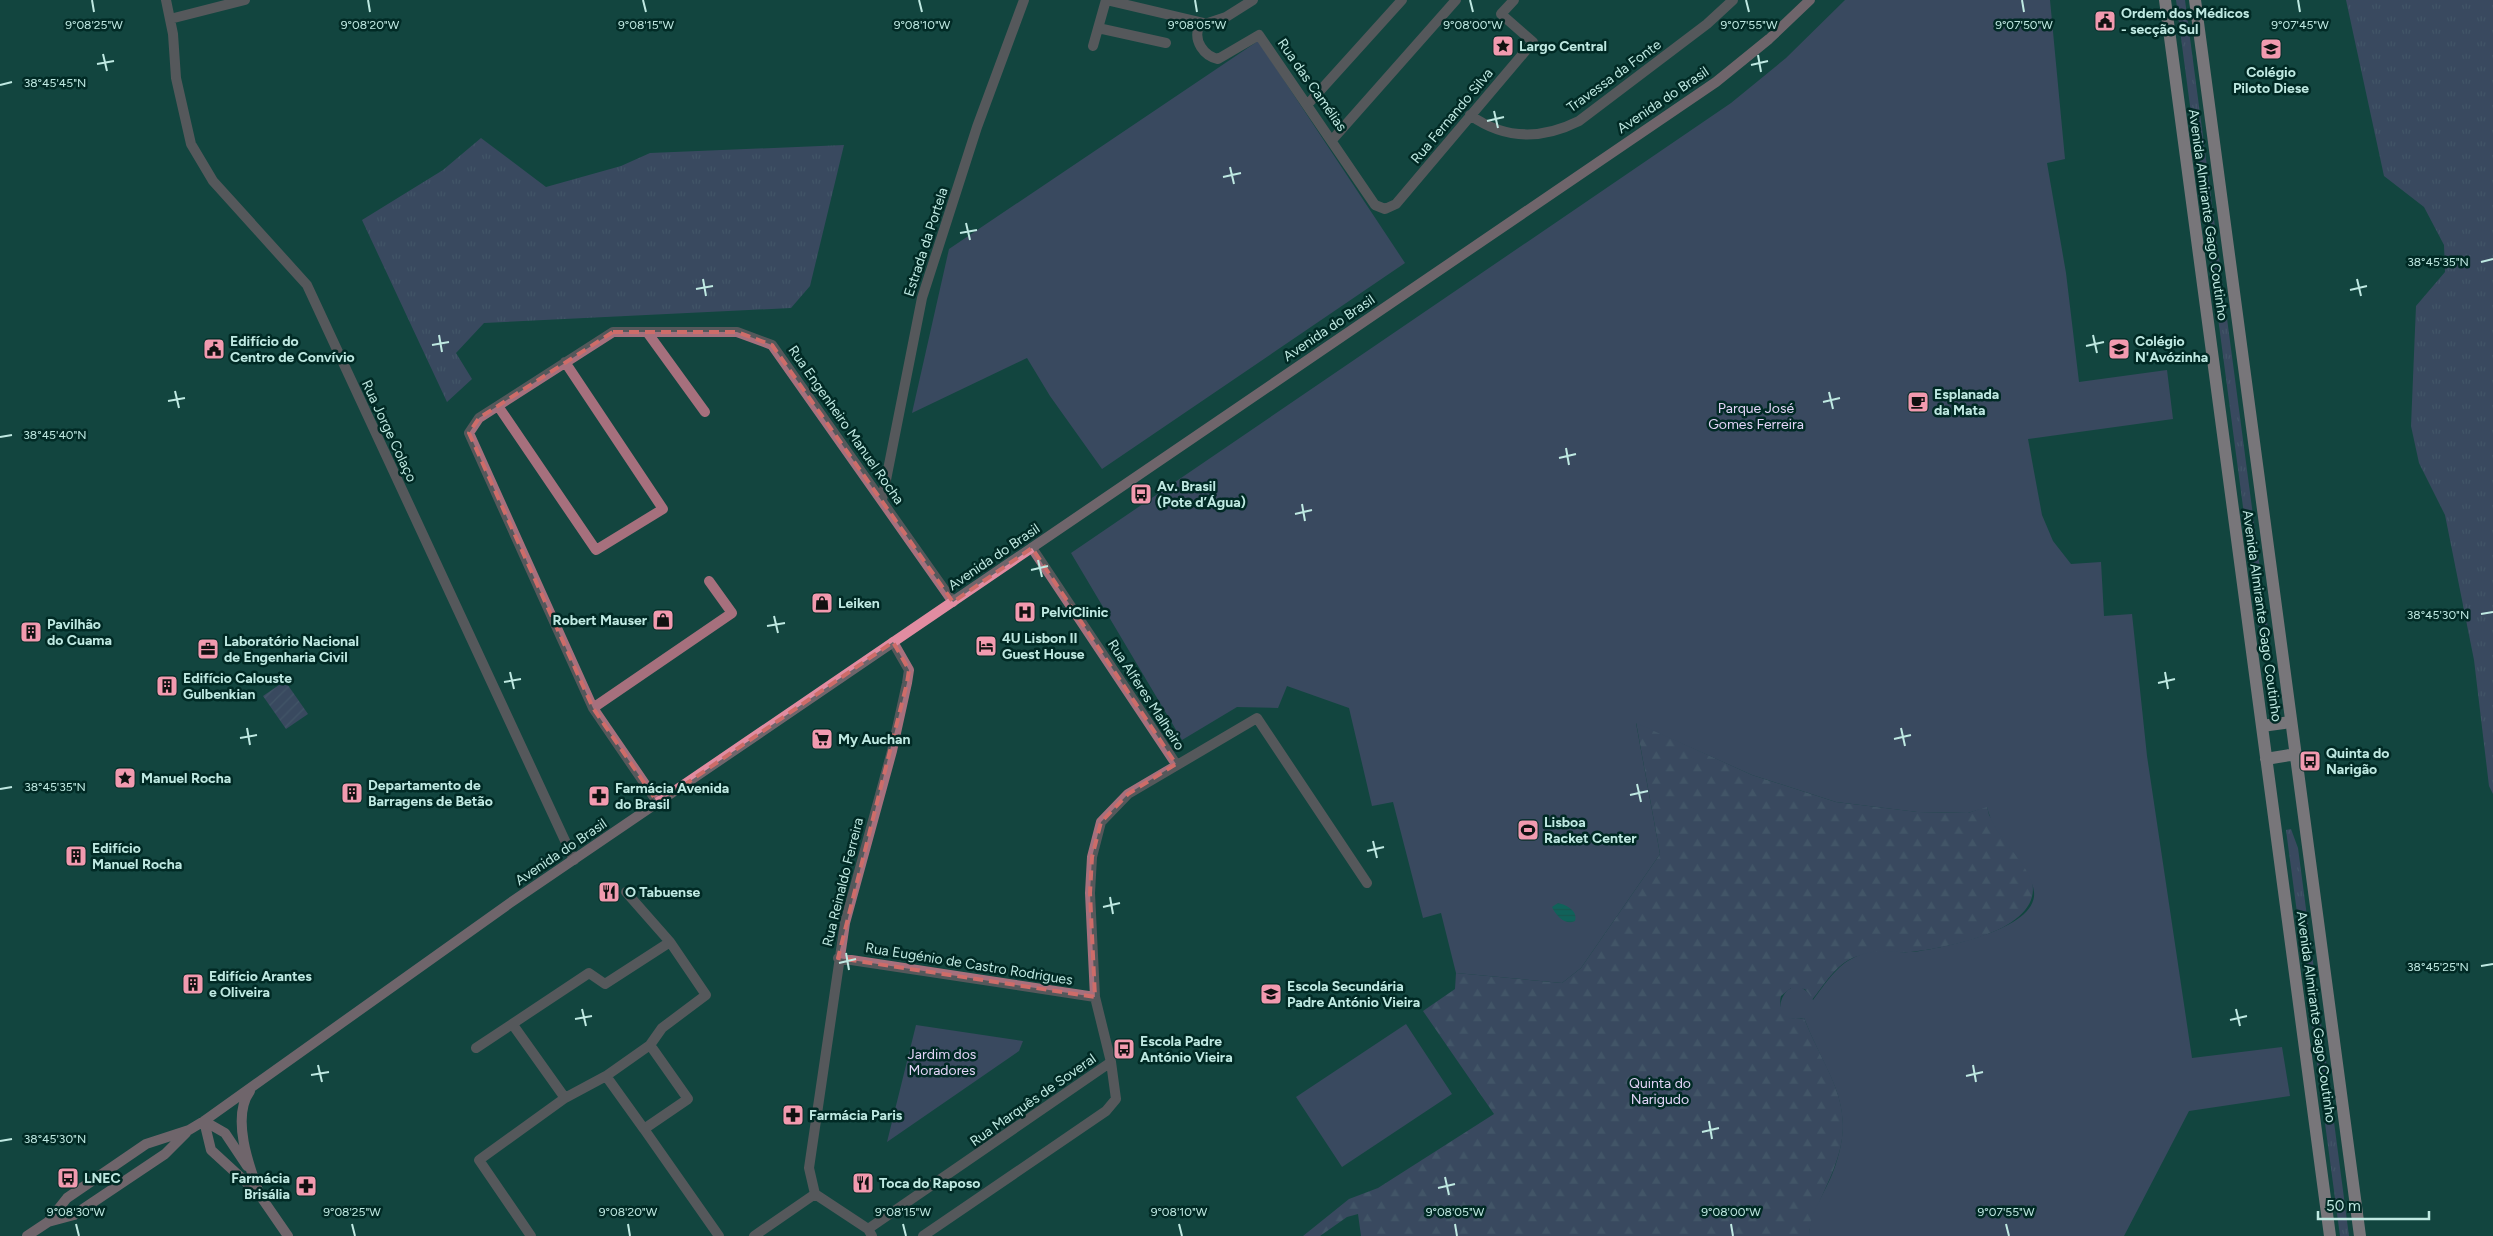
<svg xmlns="http://www.w3.org/2000/svg" width="2493" height="1236" viewBox="0 0 2493 1236" font-family="Figtree,sans-serif">
<style>
.grass{fill:url(#grass-tufts)}
.forest{fill:url(#forest-firs)}
.park{fill:#684f86}
.garden{fill:url(#garden-furrows)}
.water{fill:url(#water-rules)}
.lines{fill:none;stroke-linecap:round;stroke-linejoin:round}
.street{stroke:#a6707d;stroke-width:10}
.secondary{stroke:#e18ca1;stroke-width:10}
.primary{stroke:#f4b1c0;stroke-width:12}
.marked{fill:none;stroke:#ce6c69;stroke-width:4;stroke-dasharray:10 6;stroke-linejoin:round}
.ticks{fill:none;stroke:#bfe9e2;stroke-width:2}
.labels{text-anchor:middle;dominant-baseline:central;stroke-width:5;stroke-linejoin:round;paint-order:stroke}
.poi-label{font-size:14px;font-weight:bold;fill:#bfe9e2;stroke:#012a25;text-anchor:start}
.street-label{font-size:14px;fill:#bfe9e2;stroke:#012a25}
.park-label{font-size:14px;fill:#e3d5f8;stroke:#012a25}
.ticks-label{font-size:12px;text-anchor:middle;fill:#bfe9e2;stroke:#012a25;stroke-width:5;stroke-linejoin:round;paint-order:stroke}
</style>
<defs>
<pattern id="grass-tufts" width="24" height="20" patternUnits="userSpaceOnUse" patternTransform="scale(1.25)"><rect width="24" height="20" fill="#684f86"/><path d="M3 7l-1-3M5 7V3M7 7l1-3M15 17l-1-3M17 17v-4M19 17l1-3" fill="none" stroke="#7c6897"/></pattern>
<pattern id="forest-firs" width="22" height="20" patternUnits="userSpaceOnUse" patternTransform="scale(1.25)"><rect width="22" height="20" fill="#684f86"/><path d="M5 1l3.5 6h-7zM16 11l3.5 6h-7z" fill="#7c6897"/></pattern>
<pattern id="garden-furrows" width="10" height="10" patternUnits="userSpaceOnUse" patternTransform="scale(1.25)"><rect width="10" height="10" fill="#684f86"/><path d="M-1 1l2-2M0 10L10 0M9 11l2-2" fill="none" stroke="#7c6897"/></pattern>
<pattern id="water-rules" width="6" height="5" patternUnits="userSpaceOnUse" patternTransform="scale(1.25)"><rect width="6" height="5" fill="#0e857a"/><path d="M0 2.5h6" fill="none" stroke="#1f6c64"/></pattern>
</defs>
<rect width="100%" height="100%" fill="#13453f"/>
<!-- grass -->
<path class="grass" d="M 2176,0 L 2185,0 L 2271,652 L 2268,652 L 2259,628 Z
M 2346,0 L 2493,0 L 2493,794 L 2489,786 L 2474,660 L 2445,515 L 2419,463 L 2411,426 L 2416,306 L 2445,272 L 2444,245 L 2424,207 L 2384,176 Z
M 481,138 L 546,187 L 621,166 L 650,153 L 844,145 L 810,286 L 791,308 L 484,323 L 456,353 L 472,379 L 447,402 L 362,220 L 443,170 Z
M 2291,829 L 2298,848 L 2349,1236 L 2340,1236 L 2286,830 Z"/>
<!-- forest -->
<path class="forest" d="M 1636,722 L 1752,775 L 1836,802 L 1918,812 L 1968,813 L 1987,806 L 1989,815 C 1999,830 2026,863 2031,878 C 2048,930 1947,948 1911,952 C 1893,953 1872,951 1855,957 C 1836,964 1824,985 1812,1000 L 1805,989 L 1791,988 L 1781,996 C 1777,1012 1789,1022 1804,1018 C 1826,1074 1859,1105 1834,1168 C 1828,1185 1809,1220 1809,1236 L 1361,1236 L 1358,1214 L 1347,1217 L 1320,1236 L 1303,1236 L 1349,1199 L 1378,1188 L 1494,1114 L 1423,1011 L 1455,989 L 1456,973 L 1562,983 L 1581,968 L 1660,854 Z"/>
<!-- park -->
<path class="park" d="M 1845,0 L 2050,0 L 2065,159 L 2047,163 L 2066,273 L 2079,382 L 2167,370 L 2173,419 L 2028,439 L 2042,515 L 2053,541 L 2071,564 L 2101,562 L 2104,616 L 2132,614 L 2147,756 L 2192,1058 L 2282,1047 L 2290,1096 L 2189,1111 L 2124,1236 L 1809,1236 C 1809,1214 1825,1193 1833,1172 C 1859,1104 1827,1078 1804,1018 C 1758,1028 1790,959 1813,1000 C 1825,984 1837,965 1855,957 C 1874,948 1892,953 1911,952 C 1938,949 2038,930 2034,892 C 2030,860 1994,840 1987,807 L 1968,813 L 1917,812 L 1836,802 L 1752,775 L 1636,723 L 1660,854 L 1581,968 L 1562,983 L 1456,973 L 1441,913 L 1423,918 L 1393,802 L 1372,806 L 1349,708 L 1287,686 L 1278,708 L 1237,707 L 1182,740 L 1071,553 L 1731,103 L 1786,58 Z
M 1258,41 L 1405,263 L 1102,469 L 1050,396 L 1027,358 L 912,413 L 949,249 Z
M 1406,1024 L 1452,1094 L 1342,1167 L 1296,1097 Z
M 916,1025 L 1023,1041 L 1019,1051 L 887,1142 Z"/>
<!-- garden -->
<path class="garden" d="M 285,681 L 308,714 L 286,729 L 263,696 Z"/>
<!-- water -->
<path class="water" d="M 1558,903 C 1567,905 1578,911 1575,921 C 1566,926 1556,916 1552,907 Z"/>
<g class="lines">
<!-- street -->
<path class="street" d="M 166,0 L 173,34 L 176,78 L 191,144 L 213,181 L 307,285 L 574,860
M 1106,0 L 1204,23
M 1253,0 L 1226,17 L 1199,26 C 1193,41 1204,56 1218,59 L 1259,35 L 1375,205 L 1385,209 L 1396,204 L 1533,42 L 1501,14 L 1514,0
M 170,19 L 245,0
M 1098,28 L 1166,43
M 1093,46 L 1106,0
M 1308,104 L 1402,0
M 1470,115 C 1505,140 1541,140 1579,121 L 1707,24 L 1733,0
M 1333,139 L 1456,0
M 647,332 L 705,412
M 498,406 L 596,550 L 663,509 L 565,362
M 882,500 L 922,298 L 977,127 L 1024,0
M 1032,548 L 1176,764
M 593,708 L 732,613 L 709,581
M 658,803 L 593,708 L 469,433 L 479,418 L 613,332 L 737,332 L 772,345 L 953,602
M 626,892 L 670,942 L 706,995 L 662,1028 L 650,1045
M 838,958 L 1095,997
M 513,1025 L 565,1098
M 476,1048 L 589,973 L 605,984 L 670,942
M 644,1129 L 719,1236
M 815,1194 L 809,1168 L 845,923 L 892,751 L 907,683 L 909,670 L 893,642
M 815,1194 L 868,1229 L 872,1236
M 868,1229 L 1111,1062
M 531,1236 L 479,1160 L 565,1098 L 606,1076 L 650,1045 L 688,1099 L 644,1129 L 606,1076
M 754,1236 L 815,1194
M 923,1236 L 1106,1111 L 1116,1099 L 1111,1062 L 1095,997 L 1090,893 L 1092,857 L 1101,822 L 1128,794 L 1257,718 L 1367,883"/>
<!-- secondary -->
<path class="secondary" d="M 250,1091 C 231,1117 249,1166 259,1193
M 204,1121 L 211,1150 L 259,1194 L 288,1236
M 204,1121 L 225,1133 L 247,1166
M 48,1222 L 74,1215 L 165,1154 L 186,1133
M 27,1236 L 48,1222 L 67,1198 L 146,1144 L 189,1130 L 204,1121 L 510,903 L 1716,82 L 1769,39 L 1810,0"/>
<!-- primary -->
<path class="primary" d="M 2165,0 L 2330,1236
M 2195,0 L 2360,1236
M 2262,726 L 2291,722
M 2266,759 L 2296,754"/>
</g>
<!-- marked area -->
<path d="M0 0H2493V1236H0ZM 613,332 L 737,332 L 772,345 L 953,602 L 1032,548 L 1176,764 L 1128,794 L 1101,822 L 1092,857 L 1090,893 L 1095,997 L 838,958 L 907,683 L 909,670 L 893,642 L 658,803 L 593,708 L 469,433 L 479,418 Z" fill="#13453f" fill-opacity=".55" fill-rule="evenodd"/>
<path class="marked" d="M 613,332 L 737,332 L 772,345 L 953,602 L 1032,548 L 1176,764 L 1128,794 L 1101,822 L 1092,857 L 1090,893 L 1095,997 L 838,958 L 907,683 L 909,670 L 893,642 L 658,803 L 593,708 L 469,433 L 479,418 Z"/>
<!-- ticks -->
<path class="ticks" d="M 92,0 L 94,12M 368,0 L 370,12M 643,0 L 646,12M 919,0 L 922,12M 1195,0 L 1197,12M 1470,0 L 1473,12M 1746,0 L 1749,12M 2022,0 L 2024,12M 2298,0 L 2300,12M 103,54 L 107,71M 1758,55 L 1761,72M 97,64 L 114,61M 1751,65 L 1768,61M 0,85 L 12,82M 1494,111 L 1498,128M 1487,121 L 1504,117M 1230,167 L 1234,184M 1223,177 L 1241,173M 966,223 L 970,240M 960,233 L 977,230M 2481,262 L 2493,259M 703,279 L 706,296M 2357,279 L 2361,296M 696,289 L 713,286M 2350,290 L 2367,286M 439,335 L 442,352M 2093,335 L 2097,353M 432,345 L 449,342M 2086,346 L 2104,342M 175,391 L 179,408M 1829,392 L 1833,409M 168,401 L 185,398M 1823,402 L 1840,398M 0,437 L 12,435M 1566,448 L 1569,465M 1559,458 L 1576,454M 1302,504 L 1305,521M 1295,514 L 1312,510M 1038,560 L 1042,577M 1031,570 L 1048,566M 2481,614 L 2493,612M 774,616 L 778,633M 767,626 L 785,623M 510,672 L 514,689M 2165,672 L 2168,689M 504,682 L 521,679M 2158,683 L 2175,679M 247,728 L 250,745M 1901,728 L 1905,746M 240,738 L 257,735M 1894,739 L 1911,735M 1637,784 L 1641,802M 0,789 L 12,787M 1630,795 L 1648,791M 1373,841 L 1377,858M 1367,851 L 1384,847M 1110,897 L 1113,914M 1103,907 L 1120,903M 846,953 L 849,970M 839,963 L 856,959M 2481,966 L 2493,964M 582,1009 L 586,1026M 2236,1009 L 2240,1026M 575,1019 L 592,1016M 2230,1020 L 2247,1016M 318,1065 L 322,1082M 1973,1065 L 1976,1082M 311,1075 L 329,1072M 1966,1076 L 1983,1072M 1709,1121 L 1712,1139M 1702,1132 L 1719,1128M 0,1141 L 12,1139M 1445,1177 L 1449,1195M 1438,1188 L 1455,1184M 76,1224 L 79,1236M 352,1224 L 355,1236M 628,1224 L 630,1236M 903,1224 L 906,1236M 1179,1224 L 1182,1236M 1455,1224 L 1457,1236M 1731,1224 L 1733,1236M 2006,1224 L 2009,1236"/>
<!-- icons -->
<defs>
<g id="civic-square" transform="scale(1.125)"><rect x="-9" y="-9" width="18" height="18" rx="4" fill="#f29aaf" stroke="#012a25"/><path d="M-.6-6.5H3V-4.5H.6V-3L4-1V1h2V6H-6V1h2V-1L-.6-3ZM-1.2 2.5V6h2.4V2.5Z" fill="#111"/></g>
<g id="sight-square" transform="scale(1.125)"><rect x="-9" y="-9" width="18" height="18" rx="4" fill="#f29aaf" stroke="#012a25"/><path d="M0-6L1.8-2.2L6-1.7L2.9 1.2L3.7 5.4L0 3.3L-3.7 5.4L-2.9 1.2L-6-1.7L-1.8-2.2Z" fill="#111"/></g>
<g id="school-square" transform="scale(1.125)"><rect x="-9" y="-9" width="18" height="18" rx="4" fill="#f29aaf" stroke="#012a25"/><path d="M0-5L7-2L0 1L-7-2ZM-4 1L0 2.5L4 1V4Q0 6-4 4Z" fill="#111"/></g>
<g id="cafe-square" transform="scale(1.125)"><rect x="-9" y="-9" width="18" height="18" rx="4" fill="#f29aaf" stroke="#012a25"/><path d="M-5.5-4.5H6V0H3Q3 3.5 0 3.5H-2.5Q-5.5 3.5-5.5 0ZM3-3.2v2h1.7v-2ZM-6 4.5H4V6H-6Z" fill="#111"/></g>
<g id="bus-square" transform="scale(1.125)"><rect x="-9" y="-9" width="18" height="18" rx="4" fill="#f29aaf" stroke="#012a25"/><path d="M-5-6H5V4H4V6H2V4H-2V6H-4V4H-5ZM-3.5-4V0h7V-4ZM-3.5 1.2v1.5H-2V1.2ZM2 1.2v1.5H3.5V1.2Z" fill="#111"/></g>
<g id="shop-square" transform="scale(1.125)"><rect x="-9" y="-9" width="18" height="18" rx="4" fill="#f29aaf" stroke="#012a25"/><path d="M-5-2.5h2.3a2.7 3.5 0 0 1 5.4 0H5L5.5 6h-11ZM-1.5-2.5h3a1.5 2.3 0 0 0-3 0Z" fill="#111"/></g>
<g id="hospital-square" transform="scale(1.125)"><rect x="-9" y="-9" width="18" height="18" rx="4" fill="#f29aaf" stroke="#012a25"/><path d="M-5-5h3v3.5h4V-5h3V5h-3V1.5h-4V5h-3Z" fill="#111"/></g>
<g id="building-square" transform="scale(1.125)"><rect x="-9" y="-9" width="18" height="18" rx="4" fill="#f29aaf" stroke="#012a25"/><path d="M-4-6H4V6H1V3H-1V6H-4ZM-2.5-4.3h1.7v1.8h-1.7ZM.8-4.3h1.7v1.8H.8ZM-2.5-1h1.7V.8h-1.7ZM.8-1h1.7V.8H.8Z" fill="#111"/></g>
<g id="hotel-square" transform="scale(1.125)"><rect x="-9" y="-9" width="18" height="18" rx="4" fill="#f29aaf" stroke="#012a25"/><path d="M-6-4.5h1.5V1H6V5H4.5V3h-9V5H-6ZM-4 0a1.8 1.8 0 1 1 3.6 0ZM.5 0V-2.5h3Q6-2.5 6 0Z" fill="#111"/></g>
<g id="office-square" transform="scale(1.125)"><rect x="-9" y="-9" width="18" height="18" rx="4" fill="#f29aaf" stroke="#012a25"/><path d="M-6-3h4V-5.5h4V-3h4V5H-6ZM-1-4.5V-3h2v-1.5ZM-6 0V1H6V0Z" fill="#111"/></g>
<g id="supermarket-square" transform="scale(1.125)"><rect x="-9" y="-9" width="18" height="18" rx="4" fill="#f29aaf" stroke="#012a25"/><path d="M-6-5.5h2.5l.6 2H6L4.5 2H-2.5L-4.4-4H-6ZM-1.5 3.2a1.3 1.3 0 1 0 .1 0ZM3 3.2a1.3 1.3 0 1 0 .1 0Z" fill="#111"/></g>
<g id="pharmacy-square" transform="scale(1.125)"><rect x="-9" y="-9" width="18" height="18" rx="4" fill="#f29aaf" stroke="#012a25"/><path d="M-2-6h4v4h4v4h-4v4h-4v-4h-4v-4h4Z" fill="#111"/></g>
<g id="stadium-square" transform="scale(1.125)"><rect x="-9" y="-9" width="18" height="18" rx="4" fill="#f29aaf" stroke="#012a25"/><path d="M0-5a6.5 5 0 1 0 0 10a6.5 5 0 1 0 0-10ZM-3.5-1.8h7v3.6h-7Z" fill="#111"/></g>
<g id="restaurant-square" transform="scale(1.125)"><rect x="-9" y="-9" width="18" height="18" rx="4" fill="#f29aaf" stroke="#012a25"/><path d="M-5-6h1v4h1v-4h1v4h1v-4h1v5L-1.5 .5V6h-2V.5L-5-1ZM5-6V6H3V1.5H1.5Q1.5-4 5-6Z" fill="#111"/></g>
</defs>
<g fill-rule="evenodd">
<use href="#civic-square" x="2105" y="21"/>
<use href="#sight-square" x="1503" y="46"/>
<use href="#school-square" x="2271" y="49"/>
<use href="#civic-square" x="214" y="349"/>
<use href="#school-square" x="2119" y="349"/>
<use href="#cafe-square" x="1918" y="402"/>
<use href="#bus-square" x="1141" y="494"/>
<use href="#shop-square" x="822" y="603"/>
<use href="#hospital-square" x="1025" y="612"/>
<use href="#shop-square" x="663" y="620"/>
<use href="#building-square" x="31" y="632"/>
<use href="#hotel-square" x="986" y="646"/>
<use href="#office-square" x="208" y="649"/>
<use href="#building-square" x="167" y="686"/>
<use href="#supermarket-square" x="822" y="739"/>
<use href="#bus-square" x="2310" y="761"/>
<use href="#sight-square" x="125" y="778"/>
<use href="#building-square" x="352" y="793"/>
<use href="#pharmacy-square" x="599" y="796"/>
<use href="#stadium-square" x="1528" y="830"/>
<use href="#building-square" x="76" y="856"/>
<use href="#restaurant-square" x="609" y="892"/>
<use href="#building-square" x="193" y="984"/>
<use href="#school-square" x="1271" y="994"/>
<use href="#bus-square" x="1124" y="1049"/>
<use href="#pharmacy-square" x="793" y="1115"/>
<use href="#bus-square" x="68" y="1178"/>
<use href="#restaurant-square" x="863" y="1183"/>
<use href="#pharmacy-square" x="306" y="1186"/>
</g>
<g class="labels">
<!-- poi labels -->
<g class="poi-label">
<text x="2121" y="13">Ordem dos Médicos<tspan x="2121" dy="16">- secção Sul</tspan></text>
<text x="1519" y="46">Largo Central</text>
<text x="2271" y="72" text-anchor="middle">Colégio<tspan x="2271" dy="16">Piloto Diese</tspan></text>
<text x="230" y="341">Edifício do<tspan x="230" dy="16">Centro de Convívio</tspan></text>
<text x="2135" y="341">Colégio<tspan x="2135" dy="16">N'Avózinha</tspan></text>
<text x="1934" y="394">Esplanada<tspan x="1934" dy="16">da Mata</tspan></text>
<text x="1157" y="486">Av. Brasil<tspan x="1157" dy="16">(Pote d’Água)</tspan></text>
<text x="838" y="603">Leiken</text>
<text x="1041" y="612">PelviClinic</text>
<text x="647" y="620" text-anchor="end">Robert Mauser</text>
<text x="47" y="624">Pavilhão<tspan x="47" dy="16">do Cuama</tspan></text>
<text x="1002" y="638">4U Lisbon II<tspan x="1002" dy="16">Guest House</tspan></text>
<text x="224" y="641">Laboratório Nacional<tspan x="224" dy="16">de Engenharia Civil</tspan></text>
<text x="183" y="678">Edifício Calouste<tspan x="183" dy="16">Gulbenkian</tspan></text>
<text x="838" y="739">My Auchan</text>
<text x="2326" y="753">Quinta do<tspan x="2326" dy="16">Narigão</tspan></text>
<text x="141" y="778">Manuel Rocha</text>
<text x="368" y="785">Departamento de<tspan x="368" dy="16">Barragens de Betão</tspan></text>
<text x="615" y="788">Farmácia Avenida<tspan x="615" dy="16">do Brasil</tspan></text>
<text x="1544" y="822">Lisboa<tspan x="1544" dy="16">Racket Center</tspan></text>
<text x="92" y="848">Edifício<tspan x="92" dy="16">Manuel Rocha</tspan></text>
<text x="625" y="892">O Tabuense</text>
<text x="209" y="976">Edifício Arantes<tspan x="209" dy="16">e Oliveira</tspan></text>
<text x="1287" y="986">Escola Secundária<tspan x="1287" dy="16">Padre António Vieira</tspan></text>
<text x="1140" y="1041">Escola Padre<tspan x="1140" dy="16">António Vieira</tspan></text>
<text x="809" y="1115">Farmácia Paris</text>
<text x="84" y="1178">LNEC</text>
<text x="290" y="1178" text-anchor="end">Farmácia<tspan x="290" dy="16">Brisália</tspan></text>
<text x="879" y="1183">Toca do Raposo</text>
</g>
<!-- street labels -->
<g class="street-label">
<text transform="translate(1614 76) rotate(-36)">Travessa da Fonte</text>
<text transform="translate(1312 85) rotate(55)">Rua das Camélias</text>
<text transform="translate(1663 100) rotate(-34)">Avenida do Brasil</text>
<text transform="translate(1452 116) rotate(-50)">Rua Fernando Silva</text>
<text transform="translate(2208 215) rotate(82)">Avenida Almirante Gago Coutinho</text>
<text transform="translate(926 242) rotate(-72)">Estrada da Portela</text>
<text transform="translate(1329 328) rotate(-34)">Avenida do Brasil</text>
<text transform="translate(846 425) rotate(55)">Rua Engenheiro Manuel Rocha</text>
<text transform="translate(389 431) rotate(65)">Rua Jorge Colaço</text>
<text transform="translate(994 557) rotate(-34)">Avenida do Brasil</text>
<text transform="translate(2262 616) rotate(82)">Avenida Almirante Gago Coutinho</text>
<text transform="translate(1146 695) rotate(57)">Rua Alferes Malheiro</text>
<text transform="translate(561 852) rotate(-34)">Avenida do Brasil</text>
<text transform="translate(843 882) rotate(-76)">Rua Reinaldo Ferreira</text>
<text transform="translate(969 964) rotate(9)">Rua Eugénio de Castro Rodrigues</text>
<text transform="translate(2316 1017) rotate(82)">Avenida Almirante Gago Coutinho</text>
<text transform="translate(1033 1100) rotate(-35)">Rua Marquês de Soveral</text>
</g>
<!-- park labels -->
<g class="park-label">
<text x="1756" y="408">Parque José<tspan x="1756" dy="16">Gomes Ferreira</tspan></text>
<text x="942" y="1054">Jardim dos<tspan x="942" dy="16">Moradores</tspan></text>
<text x="1660" y="1083">Quinta do<tspan x="1660" dy="16">Narigudo</tspan></text>
</g>
</g>
<g class="ticks-label">
<text x="94" y="29">9°08'25"W</text>
<text x="370" y="29">9°08'20"W</text>
<text x="646" y="29">9°08'15"W</text>
<text x="922" y="29">9°08'10"W</text>
<text x="1197" y="29">9°08'05"W</text>
<text x="1473" y="29">9°08'00"W</text>
<text x="1749" y="29">9°07'55"W</text>
<text x="2024" y="29">9°07'50"W</text>
<text x="2300" y="29">9°07'45"W</text>
<text x="55" y="87">38°45'45"N</text>
<text x="2438" y="266">38°45'35"N</text>
<text x="55" y="439">38°45'40"N</text>
<text x="2438" y="619">38°45'30"N</text>
<text x="55" y="791">38°45'35"N</text>
<text x="2438" y="971">38°45'25"N</text>
<text x="55" y="1143">38°45'30"N</text>
<text x="76" y="1216">9°08'30"W</text>
<text x="352" y="1216">9°08'25"W</text>
<text x="628" y="1216">9°08'20"W</text>
<text x="903" y="1216">9°08'15"W</text>
<text x="1179" y="1216">9°08'10"W</text>
<text x="1455" y="1216">9°08'05"W</text>
<text x="1731" y="1216">9°08'00"W</text>
<text x="2006" y="1216">9°07'55"W</text>
</g>
<!-- scale -->
<path d="M2318 1211v8h111v-8" fill="none" stroke="#bfe9e2" stroke-width="2.5"/>
<text x="2326" y="1211" font-size="15" fill="#bfe9e2" stroke="#012a25" stroke-width="4" paint-order="stroke">50 m</text>
</svg>
